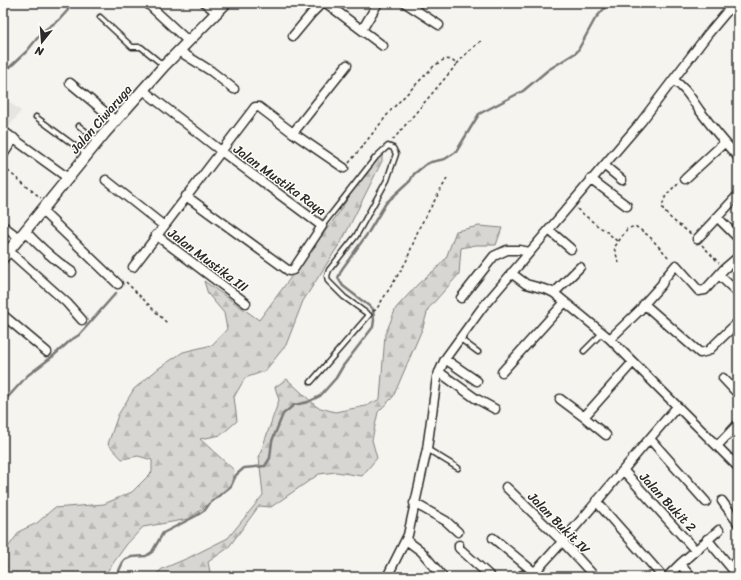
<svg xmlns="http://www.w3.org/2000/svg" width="741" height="580" viewBox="0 0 741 580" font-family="Sriracha,sans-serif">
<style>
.built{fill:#e6e5e0}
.forest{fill:url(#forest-firs);stroke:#81807e}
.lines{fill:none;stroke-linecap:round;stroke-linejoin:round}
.stream{stroke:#797877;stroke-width:2.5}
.service-casing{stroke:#2b2b2b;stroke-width:7}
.minor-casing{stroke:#2b2b2b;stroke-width:11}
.tertiary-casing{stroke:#2b2b2b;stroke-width:13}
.path{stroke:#2b2b2b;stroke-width:1.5;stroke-dasharray:3 3;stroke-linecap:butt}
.service{stroke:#fdfcf7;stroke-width:4}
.minor{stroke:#fdfcf7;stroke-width:8}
.tertiary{stroke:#fdfcf7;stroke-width:10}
.labels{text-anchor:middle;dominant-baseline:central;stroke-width:3;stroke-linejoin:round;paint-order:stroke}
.street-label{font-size:13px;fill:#2b2b2b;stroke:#fdfcf7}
</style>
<defs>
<pattern id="forest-firs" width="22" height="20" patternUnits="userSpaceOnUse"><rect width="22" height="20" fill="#d7d6d2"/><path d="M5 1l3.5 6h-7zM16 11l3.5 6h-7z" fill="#b9b8b4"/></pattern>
</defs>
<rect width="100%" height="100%" fill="#f5f4ef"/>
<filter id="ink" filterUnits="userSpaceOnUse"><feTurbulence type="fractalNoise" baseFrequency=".025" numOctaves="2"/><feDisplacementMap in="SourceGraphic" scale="8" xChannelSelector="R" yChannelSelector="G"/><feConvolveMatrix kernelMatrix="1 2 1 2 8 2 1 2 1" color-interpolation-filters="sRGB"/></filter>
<g filter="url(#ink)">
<!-- built -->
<path class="built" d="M 3,97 L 21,111 L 7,129 L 3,127 Z"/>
<!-- forest -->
<path class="forest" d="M 376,153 L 382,155 L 382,161 L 344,237 L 303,301 L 286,345 L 265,371 L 245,378 L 234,397 L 237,421 L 221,435 L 200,439 L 234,470 L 231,486 L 189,519 L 143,527 L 127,544 L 103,577 L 3,577 L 3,554 L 20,531 L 37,523 L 54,508 L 104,504 L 132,492 L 152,472 L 152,460 L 138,456 L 122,459 L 108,444 L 118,415 L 134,389 L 159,368 L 183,352 L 212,345 L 227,329 L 224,313 L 208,294 L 204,281 L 259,320 L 338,214 Z
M 479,226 L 502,228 L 496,245 L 476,245 L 461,248 L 459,274 L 428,309 L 423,327 L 393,397 L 378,412 L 372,440 L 377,458 L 362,476 L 336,472 L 319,474 L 271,507 L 259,506 L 228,548 L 208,562 L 211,577 L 153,577 L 162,569 L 188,558 L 228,538 L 263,495 L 259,457 L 279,400 L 275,387 L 287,379 L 317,407 L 335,412 L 366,406 L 380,399 L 385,335 L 396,308 L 418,284 L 438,267 L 446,258 L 456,231 Z"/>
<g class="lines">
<!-- stream -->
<path class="stream" d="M 3,69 L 10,67 L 27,51 L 43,31 L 59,20 L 68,10 L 67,3
M 3,400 L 8,397 L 28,375 L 52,357 L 71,340 L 79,335 L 116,293
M 116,577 L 124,560 L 131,557 L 146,556 L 152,552 L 163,533 L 196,516 L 205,510 L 209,504 L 231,486 L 236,475 L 244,468 L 265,466 L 270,458 L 272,441 L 283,414 L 294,405 L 308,402 L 320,396 L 336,378 L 343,366 L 373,327 L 374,320 L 373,309 L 343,286 L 338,278 L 342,269 L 368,233 L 386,203 L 410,181 L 414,174 L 425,165 L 431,162 L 445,159 L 456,152 L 479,114 L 523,91 L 548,70 L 577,52 L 595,19 L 609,3"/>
<!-- service casing -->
<g class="service-casing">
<path id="service" d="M 100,17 L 132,47 L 141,47 L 163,65
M 36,117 L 86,154
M 79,126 L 98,141
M 459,338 L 478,352
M 584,351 L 602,333
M 311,382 L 369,315 L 344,297 L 328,281 L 327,276 L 329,270 L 356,236 L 387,180 L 396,154 L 393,148 L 388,146 L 376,157 L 322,226
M 427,449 L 458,468"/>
</g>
<!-- minor casing -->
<g class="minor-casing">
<path id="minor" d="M 147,3 L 188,41
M 205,3 L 217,13
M 326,3 L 383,46
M 405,3 L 439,25
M 362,30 L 378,3
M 293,36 L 312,13 L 322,3
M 179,51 L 211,71 L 234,89
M 673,80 C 685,87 692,100 700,111 C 712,127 724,142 738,157
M 70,83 L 116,121
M 143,90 L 221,151 L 322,226 L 293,270 L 289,271 L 186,196
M 3,131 L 68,178
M 293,133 L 347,65
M 3,155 L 14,138
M 605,166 L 622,180
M 591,179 L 627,206
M 685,179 L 724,143
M 106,180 L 164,226
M 41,210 L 118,284
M 718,218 L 738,238
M 3,226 L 19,238
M 549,230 L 571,249
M 25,231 C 39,246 54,260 72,272
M 156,235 L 246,303
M 697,239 L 738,195
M 9,251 L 67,303 L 82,320
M 133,267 L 255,107 L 259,107 L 293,133 L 344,168
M 511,273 L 526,284 L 548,290 L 554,293 L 610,339 L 738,467
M 719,275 L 738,293
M 554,293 L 580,267
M 461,298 L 494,256 L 507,250 L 519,250 L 529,252
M 644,304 L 662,284 L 664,279 L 676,265 L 699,291 L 705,290 L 724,269 L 738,257
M 3,315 L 47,352
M 610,339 L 640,310 L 644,304 L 700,353 L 708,351 L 738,322
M 445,359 L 477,381
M 439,372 L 475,398 L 495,409
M 502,372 L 565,302
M 723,378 L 738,394
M 560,399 L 584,417 L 633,362
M 584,417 L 606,435
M 650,439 L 706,502
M 717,446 L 738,424
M 623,470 L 695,550
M 506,487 L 563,542 L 595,577
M 596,501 L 663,577
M 722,501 L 738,523
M 414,503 L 446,521 L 458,532
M 493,538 L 534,572
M 707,539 L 738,576
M 406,540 L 421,551 L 443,577
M 459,545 L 459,548 L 491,577
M 680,564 L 691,577
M 668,576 L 680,564 L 719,530
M 387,577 L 408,535 L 427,449 L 437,377 L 445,359 L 482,308 L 641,122 L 708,34 L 734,3
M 519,577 L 522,575 L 526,577
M 530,577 C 582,523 627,463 677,407"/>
</g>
<!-- tertiary casing -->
<g class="tertiary-casing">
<path id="tertiary" d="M 3,258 L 104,134 L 164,66 L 226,3"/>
</g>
<!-- path -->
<path class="path" d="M 457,64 L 467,53 L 482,40
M 349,163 L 392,109 L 434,66 L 445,59 L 451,60 L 457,64 L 391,142
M 3,167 L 41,198
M 678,183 L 666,195 L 662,206 C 665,217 683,227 691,234
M 577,209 L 598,226 L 606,231 L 618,242
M 702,245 L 719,263
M 619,263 L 614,248 L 627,229 L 635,226 L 649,236 L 670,259
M 126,282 L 167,323
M 373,311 L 376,310 L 406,262 L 419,228 L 448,177"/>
<!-- service -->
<use href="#service" class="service"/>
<!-- minor -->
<use href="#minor" class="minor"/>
<!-- tertiary -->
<use href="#tertiary" class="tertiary"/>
</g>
</g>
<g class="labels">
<!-- street labels -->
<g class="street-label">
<text transform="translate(101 119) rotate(-49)">Jalan Ciwaruga</text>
<text transform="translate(280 180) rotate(36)">Jalan Mustika Raya</text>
<text transform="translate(208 260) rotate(37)">Jalan Mustika III</text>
<text transform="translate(668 502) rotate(47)">Jalan Bukit 2</text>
<text transform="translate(559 523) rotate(45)">Jalan Bukit IV</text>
</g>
</g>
<!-- margin -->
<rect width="741" height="580" fill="none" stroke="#fdfcf7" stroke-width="16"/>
<rect x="8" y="8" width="725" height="564" fill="none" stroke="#2b2b2b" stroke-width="1.5" filter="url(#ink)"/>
<!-- north arrow -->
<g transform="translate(42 42) rotate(197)" stroke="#fdfcf7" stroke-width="3" paint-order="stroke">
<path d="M0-3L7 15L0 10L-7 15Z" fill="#2b2b2b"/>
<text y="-6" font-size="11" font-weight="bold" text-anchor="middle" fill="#2b2b2b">N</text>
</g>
</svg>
